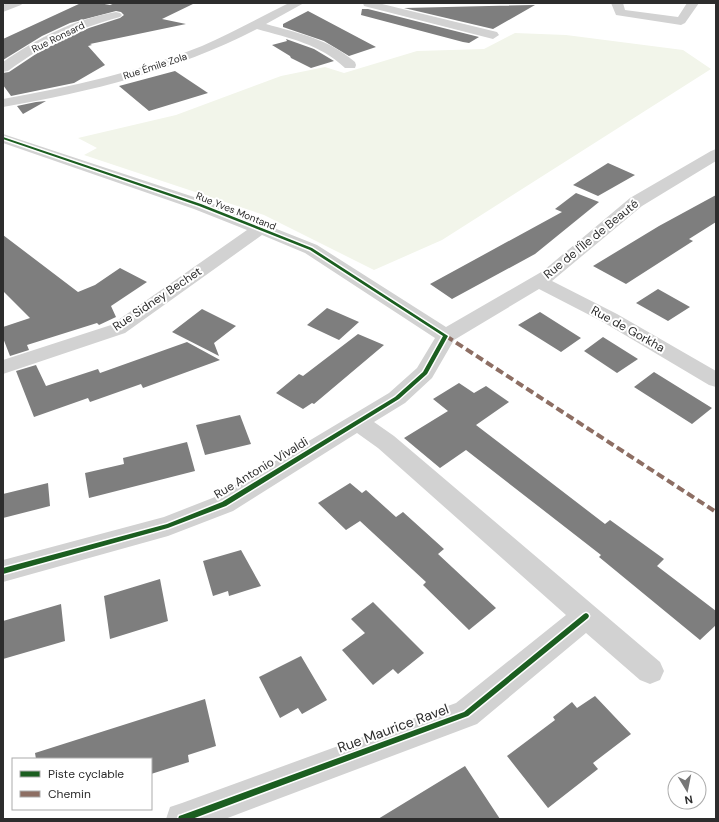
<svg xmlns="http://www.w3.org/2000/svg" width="719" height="822" viewBox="0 0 719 822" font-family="'DM Sans',sans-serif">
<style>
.green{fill:#f2f5ea}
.building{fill:#7e7e7e}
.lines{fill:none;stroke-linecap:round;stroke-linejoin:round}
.minor{fill:#d2d2d2;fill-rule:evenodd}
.tertiary{fill:#d2d2d2;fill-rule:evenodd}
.quiet{stroke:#8d6e63;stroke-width:4;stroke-dasharray:8 4;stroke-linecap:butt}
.cycleway-casing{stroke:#fff;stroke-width:3}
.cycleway{fill:#1b5e20;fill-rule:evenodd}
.labels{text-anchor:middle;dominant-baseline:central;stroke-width:4;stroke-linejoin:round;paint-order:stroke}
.far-street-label{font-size:10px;fill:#2d2d2d;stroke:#fff}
.street-label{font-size:12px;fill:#2d2d2d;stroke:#fff}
.near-street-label{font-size:14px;fill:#2d2d2d;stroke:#fff}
</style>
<rect width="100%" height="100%" fill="#fff"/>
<!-- green -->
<path class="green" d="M 515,33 L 566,35 L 683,50 L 711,69 L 442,240 L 374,270 L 264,215 L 84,155 L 97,148 L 78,138 L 176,115 L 281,76 L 325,67 L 344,73 L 417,51 L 484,49 Z"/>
<!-- building -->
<path class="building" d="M 81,3 L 99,3 L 110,5 L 115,3 L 195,3 L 162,19 L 186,24 L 90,44 L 92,45 L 88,46 L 105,65 L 74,83 L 11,96 L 3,85 L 3,73 L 9,72 L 36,54 L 62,40 L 89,28 L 120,18 L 124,15 L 121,12 L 116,11 L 70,23 L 42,36 L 3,60 L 3,39 Z
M 535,5 L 493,29 L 404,8 Z
M 362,9 L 368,9 L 479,37 L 469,43 L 463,42 L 361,15 Z
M 308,11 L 376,47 L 349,56 L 324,41 L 283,27 L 283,24 Z
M 286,39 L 314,49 L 334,61 L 311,68 L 291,58 L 290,56 L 272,45 L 287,41 Z
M 175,71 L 208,93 L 149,111 L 119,86 Z
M 46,101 L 23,114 L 17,106 L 36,102 Z
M 608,163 L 635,175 L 598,196 L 573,185 Z
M 576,193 L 599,202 L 535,254 L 452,299 L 430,284 L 562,212 L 555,209 Z
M 716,195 L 716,222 L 689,239 L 693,241 L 626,284 L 593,266 L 659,226 Z
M 3,235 L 78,292 L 95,285 L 120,268 L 147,282 L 111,306 L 116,317 L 99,325 L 97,323 L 27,345 L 29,350 L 10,356 L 3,338 L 3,327 L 30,318 L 3,291 Z
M 658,289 L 690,307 L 668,321 L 636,303 Z
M 327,308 L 359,322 L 339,340 L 307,325 Z
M 202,309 L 236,326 L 214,343 L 219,356 L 172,332 Z
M 540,312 L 581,338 L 561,352 L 518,325 Z
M 358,334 L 384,345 L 314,404 L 312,403 L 303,409 L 276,393 L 299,374 L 303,376 Z
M 603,337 L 638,359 L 617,373 L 584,351 Z
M 187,342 L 220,360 L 143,388 L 141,384 L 90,402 L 88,398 L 34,417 L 16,371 L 36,365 L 46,386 L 98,369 L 100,373 Z
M 654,372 L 712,408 L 692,424 L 634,387 Z
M 459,383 L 474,393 L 486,386 L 509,402 L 476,425 L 605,524 L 610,520 L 664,559 L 657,566 L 716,611 L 716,625 L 700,640 L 599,557 L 601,555 L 466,450 L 440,468 L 404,438 L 448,411 L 433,399 Z
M 240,415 L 251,444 L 205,455 L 196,425 Z
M 187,442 L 195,471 L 89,498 L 85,473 L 124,464 L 123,458 Z
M 48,483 L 50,506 L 3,518 L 3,494 Z
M 350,483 L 362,493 L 366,490 L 396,517 L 403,512 L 444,549 L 438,554 L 496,608 L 469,630 L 423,585 L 426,582 L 360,521 L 346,530 L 318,503 Z
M 241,550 L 261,586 L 229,596 L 228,591 L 213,596 L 203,561 Z
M 160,579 L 168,621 L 110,639 L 104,596 Z
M 373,602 L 424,653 L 398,674 L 393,669 L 373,685 L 342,650 L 365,633 L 351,619 Z
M 61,604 L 65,641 L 3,659 L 3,621 Z
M 301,656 L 327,700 L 302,714 L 298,708 L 280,718 L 259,677 Z
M 595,696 L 631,734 L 593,763 L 598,769 L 548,808 L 507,756 L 555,720 L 553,717 L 572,702 L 577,708 Z
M 205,699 L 216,746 L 188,755 L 189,762 L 151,774 L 151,759 L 36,759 L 35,753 Z
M 465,766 L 500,819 L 378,819 Z"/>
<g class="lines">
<!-- minor -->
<path class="minor" d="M 289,3 L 304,3 L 266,24 C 298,33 329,39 355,62 L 356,65 L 355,68 L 345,68 C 320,44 289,38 257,29 C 177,70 91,92 3,107 L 3,99 C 71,87 138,72 202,46 C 232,33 260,17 289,3 Z
M 363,3 L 378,3 L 497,32 L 499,35 L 493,39 L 364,6 Z
M 611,3 L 623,3 L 625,10 L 678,17 L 687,3 L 699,3 L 685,23 L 681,25 L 616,15 Z
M 116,12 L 120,13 L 122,15 L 120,17 C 75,29 45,44 8,71 L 3,72 L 3,62 C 38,38 74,19 116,12 Z
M 3,134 L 206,201 L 317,245 L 446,327 L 543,271 L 630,198 L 711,151 L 716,149 L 716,161 L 642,206 L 552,281 L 617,314 L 716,371 L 716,387 L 709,385 L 603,322 L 539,289 L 454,340 L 432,378 L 405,403 L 374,422 L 394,436 L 660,662 L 664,671 L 660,680 L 650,684 L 640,680 L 586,633 L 477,724 L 225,819 L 166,819 L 170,807 L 182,803 L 456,703 L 566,615 L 378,448 L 357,433 L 233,511 L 168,536 L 3,582 L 3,560 L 164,517 L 215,497 L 389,393 L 417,368 L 435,338 L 305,253 L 262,235 L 125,333 L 3,374 L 3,360 L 111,325 L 247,230 L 194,209 L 3,143 Z"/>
<!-- tertiary -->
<path class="tertiary" d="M 7,3 L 23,3 L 21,5 L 3,12 L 3,5 Z"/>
<!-- quiet -->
<path class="quiet" d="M 446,336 L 716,512"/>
<!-- cycleway casing -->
<g class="cycleway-casing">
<path id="cycleway" d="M 3,137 L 201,204 L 312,248 L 448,336 L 427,374 L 399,399 L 226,506 L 168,528 L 3,574 L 3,568 L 167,524 L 222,502 L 395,397 L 423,372 L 443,336 L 310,250 L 199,206 L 3,139 Z
M 586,613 L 588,614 L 589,616 L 588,618 L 468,716 L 192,819 L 178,819 L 179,816 L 182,815 L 464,712 L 584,614 Z"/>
</g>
<!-- cycleway -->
<use href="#cycleway" class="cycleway"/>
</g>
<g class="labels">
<!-- far-street labels -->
<g class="far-street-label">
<text transform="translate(58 37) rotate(-26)">Rue Ronsard</text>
<text transform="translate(155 66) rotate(-18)">Rue Émile Zola</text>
<text transform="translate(236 211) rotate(22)">Rue Yves Montand</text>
</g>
<!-- street labels -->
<g class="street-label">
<text transform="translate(591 239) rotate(-39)">Rue de l'Île de Beauté</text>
<text transform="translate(157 299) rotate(-34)">Rue Sidney Bechet</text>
<text transform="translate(628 329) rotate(29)">Rue de Gorkha</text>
<text transform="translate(261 468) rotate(-31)">Rue Antonio Vivaldi</text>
</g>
<!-- near-street labels -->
<g class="near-street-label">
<text transform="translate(393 728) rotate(-20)">Rue Maurice Ravel</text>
</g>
</g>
<!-- border -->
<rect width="719" height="822" fill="none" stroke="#2d2d2d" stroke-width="8"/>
<!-- legend -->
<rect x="12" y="758" width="140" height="52" fill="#ffffff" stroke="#ababab"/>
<rect x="20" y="771" width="20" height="6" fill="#1b5e20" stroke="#ababab"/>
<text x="48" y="778" font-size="12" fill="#2d2d2d">Piste cyclable</text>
<rect x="20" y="791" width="20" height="6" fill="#8d6e63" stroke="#ababab"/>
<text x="48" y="798" font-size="12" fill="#2d2d2d">Chemin</text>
<!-- north arrow -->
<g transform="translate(687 790) rotate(170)"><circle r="19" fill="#ffffff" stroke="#ababab"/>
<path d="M0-3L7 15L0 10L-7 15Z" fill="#767676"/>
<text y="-6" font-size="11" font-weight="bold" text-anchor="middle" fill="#2d2d2d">N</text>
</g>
</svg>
